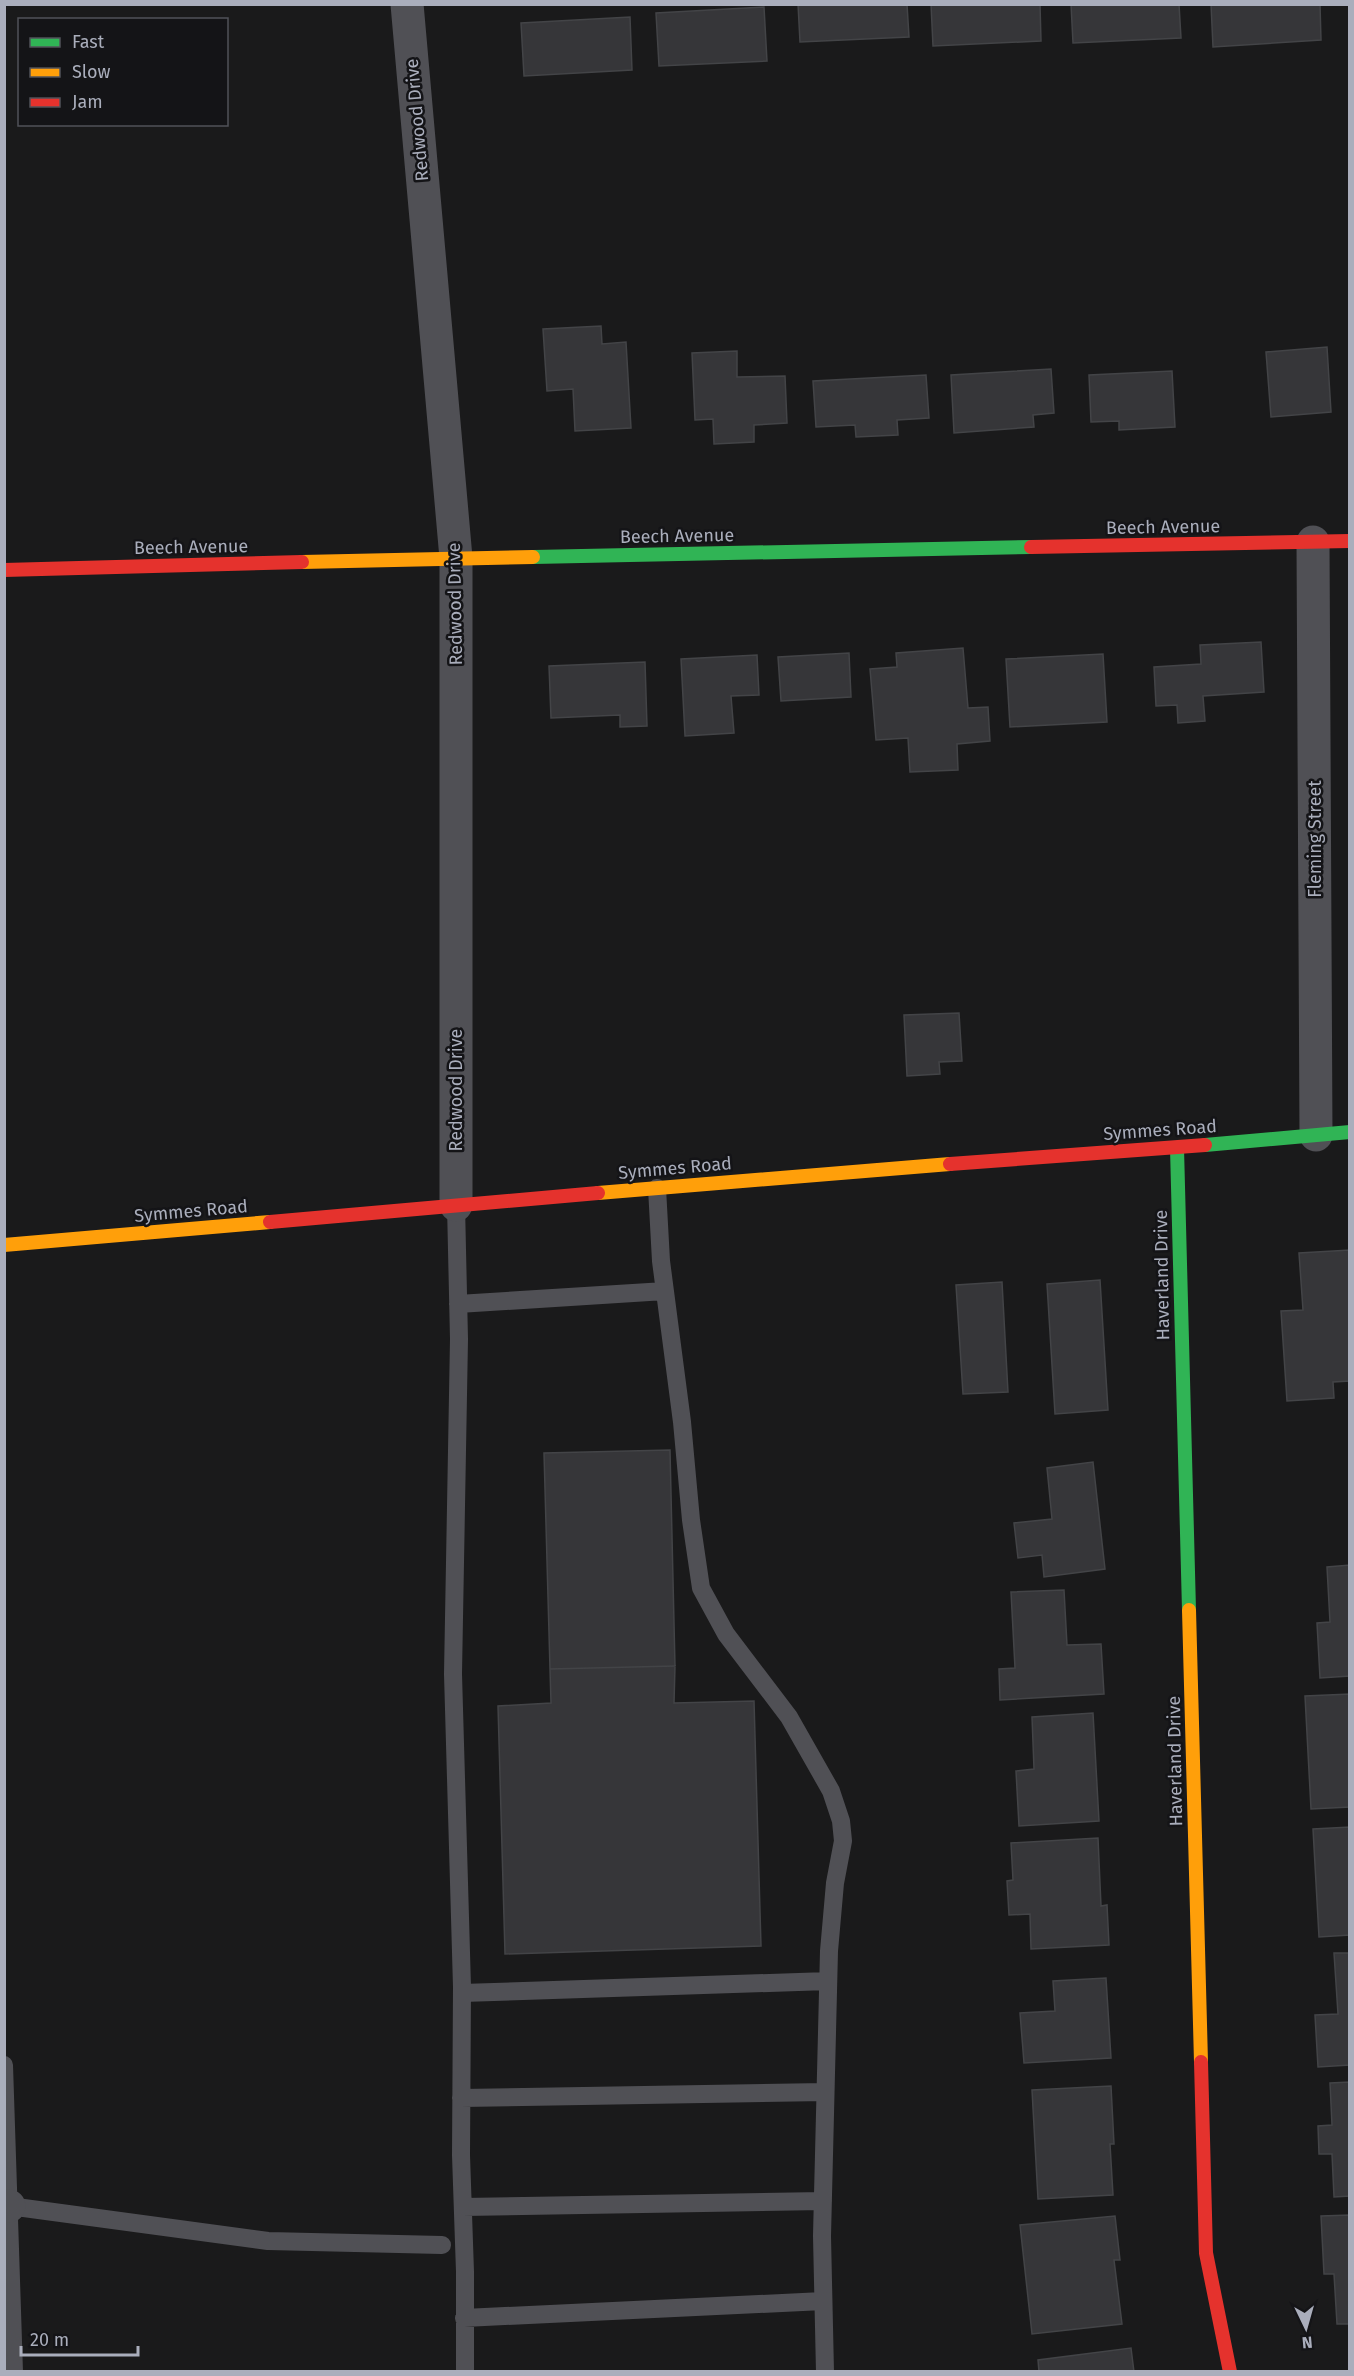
<svg xmlns="http://www.w3.org/2000/svg" width="1354" height="2376" viewBox="0 0 1354 2376" font-family="'Fira Sans',sans-serif">
<style>
.building{fill:#363639;stroke:#434447;stroke-width:1.5}
.lines{fill:none;stroke-linecap:round;stroke-linejoin:round}
.lane{stroke:#505055;stroke-width:18}
.street{stroke:#505055;stroke-width:33}
.fast{stroke:#30b455;stroke-width:14}
.slow{stroke:#ff9f0a;stroke-width:14}
.jam{stroke:#e5322d;stroke-width:14}
.labels{text-anchor:middle;dominant-baseline:central;stroke-width:5;stroke-linejoin:round;paint-order:stroke}
.street-label{font-size:18px;fill:#aaaebc;stroke:#141417}
</style>
<rect width="100%" height="100%" fill="#1a1a1b"/>
<!-- building -->
<path class="building" d="M 798,4 L 907,4 L 909,37 L 800,42 Z
M 931,4 L 1040,4 L 1041,41 L 933,46 Z
M 1071,4 L 1179,4 L 1181,38 L 1073,43 Z
M 1211,4 L 1320,4 L 1321,40 L 1213,47 Z
M 764,7 L 767,61 L 659,66 L 656,13 Z
M 630,17 L 632,70 L 524,76 L 521,23 Z
M 601,326 L 602,344 L 626,342 L 631,428 L 575,431 L 573,389 L 547,391 L 543,329 Z
M 1327,347 L 1331,412 L 1271,417 L 1266,352 Z
M 737,351 L 737,377 L 785,376 L 787,423 L 754,425 L 754,442 L 714,444 L 713,419 L 695,420 L 692,353 Z
M 1051,369 L 1054,413 L 1033,415 L 1034,427 L 954,433 L 951,375 Z
M 1172,371 L 1175,427 L 1119,430 L 1119,421 L 1091,422 L 1089,375 Z
M 926,375 L 929,418 L 897,420 L 898,435 L 856,437 L 855,425 L 816,427 L 813,381 Z
M 1261,642 L 1264,692 L 1203,696 L 1205,721 L 1178,723 L 1177,705 L 1156,706 L 1154,667 L 1201,664 L 1200,645 Z
M 963,648 L 968,708 L 988,707 L 990,741 L 957,744 L 958,770 L 910,772 L 908,738 L 876,740 L 870,669 L 897,667 L 896,653 Z
M 849,653 L 851,697 L 781,701 L 778,657 Z
M 1103,654 L 1107,722 L 1010,727 L 1006,659 Z
M 757,655 L 759,695 L 731,696 L 734,733 L 685,736 L 681,659 Z
M 645,662 L 647,726 L 620,727 L 620,715 L 551,718 L 549,666 Z
M 959,1013 L 962,1061 L 939,1062 L 940,1074 L 907,1076 L 904,1015 Z
M 1350,1250 L 1350,1381 L 1333,1382 L 1334,1398 L 1287,1401 L 1281,1311 L 1303,1310 L 1299,1253 Z
M 1100,1280 L 1108,1410 L 1055,1414 L 1047,1284 Z
M 1002,1282 L 1008,1392 L 963,1394 L 956,1285 Z
M 670,1450 L 675,1666 L 550,1669 L 544,1453 Z
M 1093,1462 L 1105,1569 L 1044,1577 L 1042,1555 L 1018,1558 L 1014,1523 L 1052,1519 L 1047,1468 Z
M 1350,1565 L 1350,1676 L 1320,1678 L 1317,1623 L 1330,1622 L 1327,1567 Z
M 1064,1590 L 1067,1645 L 1101,1644 L 1104,1694 L 1000,1700 L 999,1669 L 1015,1668 L 1011,1592 Z
M 675,1666 L 674,1703 L 754,1701 L 761,1946 L 505,1954 L 498,1706 L 551,1703 L 550,1669 Z
M 1350,1694 L 1350,1807 L 1311,1809 L 1305,1696 Z
M 1093,1713 L 1099,1821 L 1019,1826 L 1016,1771 L 1034,1769 L 1032,1717 Z
M 1350,1827 L 1350,1935 L 1319,1937 L 1313,1829 Z
M 1098,1838 L 1101,1906 L 1107,1905 L 1109,1945 L 1031,1949 L 1030,1914 L 1009,1915 L 1007,1881 L 1013,1880 L 1011,1843 Z
M 1334,1953 L 1350,1953 L 1350,2065 L 1318,2067 L 1315,2015 L 1338,2014 Z
M 1106,1978 L 1111,2058 L 1024,2063 L 1020,2013 L 1055,2011 L 1053,1981 Z
M 1350,2082 L 1350,2196 L 1334,2197 L 1332,2154 L 1319,2154 L 1318,2126 L 1332,2125 L 1330,2083 Z
M 1111,2086 L 1114,2144 L 1110,2144 L 1113,2195 L 1038,2199 L 1032,2090 Z
M 1350,2215 L 1350,2324 L 1337,2324 L 1334,2274 L 1324,2274 L 1321,2216 Z
M 1115,2216 L 1120,2260 L 1114,2260 L 1122,2324 L 1032,2334 L 1020,2225 Z
M 1131,2348 L 1134,2372 L 1039,2372 L 1038,2360 Z"/>
<g class="lines">
<!-- lane -->
<path class="lane" d="M 657,1188 L 661,1261 L 682,1422 L 691,1520 L 701,1588 L 726,1634 L 789,1717 L 831,1791 L 841,1821 L 843,1841 L 835,1883 L 829,1951 L 822,2236 L 825,2372
M 456,1205 L 459,1339 L 453,1674 L 462,1987 L 461,2155 L 465,2272 L 465,2372
M 458,1304 L 665,1291
M 462,1993 L 828,1981
M 4,2065 L 14,2372
M 461,2098 L 825,2092
M 9,2206 L 268,2241 L 442,2245
M 463,2207 L 823,2201
M 464,2318 L 823,2301"/>
<!-- street -->
<path class="street" d="M 407,4 L 456,558 L 456,1205
M 1313,542 L 1316,1135
M 4,2206 L 9,2206"/>
<!-- fast -->
<path class="fast" d="M 533,557 L 1031,547
M 1205,1145 L 1350,1132
M 1177,1148 L 1189,1610"/>
<!-- slow -->
<path class="slow" d="M 302,562 L 533,557
M 598,1193 L 950,1164
M 4,1245 L 270,1222
M 1189,1610 L 1201,2062"/>
<!-- jam -->
<path class="jam" d="M 1031,547 L 1350,541
M 4,570 L 302,562
M 950,1164 L 1205,1145
M 270,1222 L 598,1193
M 1201,2062 L 1206,2253 L 1230,2372"/>
</g>
<g class="labels">
<!-- street labels -->
<g class="street-label">
<text transform="translate(417 120) rotate(-95)">Redwood Drive</text>
<text transform="translate(1163 527) rotate(-1)">Beech Avenue</text>
<text transform="translate(677 536) rotate(-1)">Beech Avenue</text>
<text transform="translate(191 547) rotate(-1)">Beech Avenue</text>
<text transform="translate(455 604) rotate(-91)">Redwood Drive</text>
<text transform="translate(1315 839) rotate(-90)">Fleming Street</text>
<text transform="translate(456 1090) rotate(-90)">Redwood Drive</text>
<text transform="translate(1160 1130) rotate(-4)">Symmes Road</text>
<text transform="translate(675 1168) rotate(-5)">Symmes Road</text>
<text transform="translate(191 1211) rotate(-5)">Symmes Road</text>
<text transform="translate(1162 1275) rotate(-91)">Haverland Drive</text>
<text transform="translate(1175 1761) rotate(-91)">Haverland Drive</text>
</g>
</g>
<!-- border -->
<rect width="1354" height="2376" fill="none" stroke="#aaaebc" stroke-width="12"/>
<!-- legend -->
<rect x="18" y="18" width="210" height="108" fill="#141417" stroke="#505259" stroke-width="1.5"/>
<rect x="30" y="38" width="30" height="9" fill="#30b455" stroke="#505259" stroke-width="1.5"/>
<text x="72" y="48" font-size="18" fill="#aaaebc">Fast</text>
<rect x="30" y="68" width="30" height="9" fill="#ff9f0a" stroke="#505259" stroke-width="1.5"/>
<text x="72" y="78" font-size="18" fill="#aaaebc">Slow</text>
<rect x="30" y="98" width="30" height="9" fill="#e5322d" stroke="#505259" stroke-width="1.5"/>
<text x="72" y="108" font-size="18" fill="#aaaebc">Jam</text>
<!-- north arrow -->
<g transform="translate(1306 2328) rotate(175)" stroke="#141417" stroke-width="4.5" paint-order="stroke">
<path d="M0-4.5L10 22L0 15L-10 22Z" fill="#aaaebc"/>
<text y="-9" font-size="16" font-weight="bold" text-anchor="middle" fill="#aaaebc">N</text>
</g>
<!-- scale -->
<path d="M21 2346v9h117v-9" fill="none" stroke="#aaaebc" stroke-width="3"/>
<text x="30" y="2346" font-size="18" fill="#aaaebc" stroke="#141417" stroke-width="4.5" paint-order="stroke">20 m</text>
</svg>
